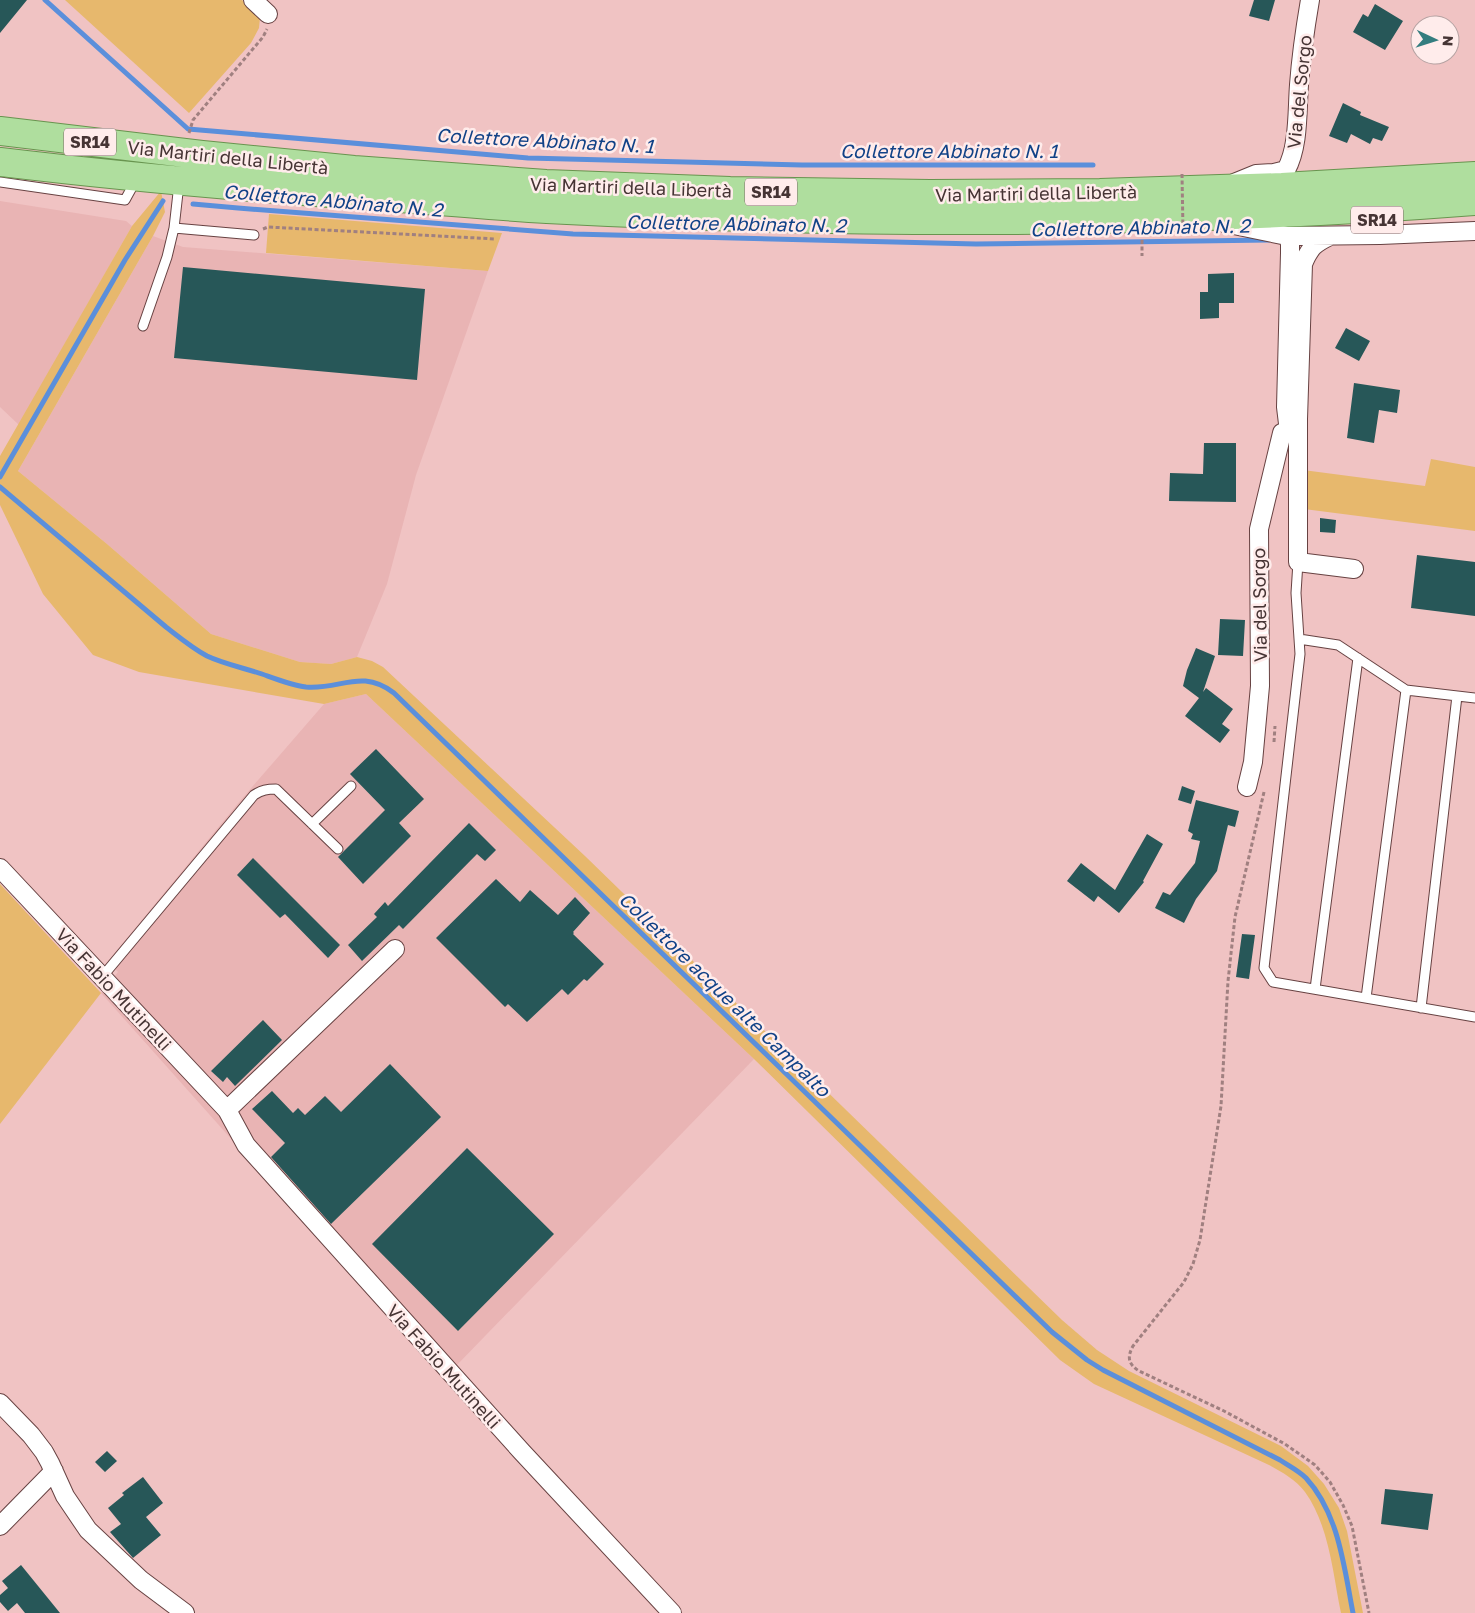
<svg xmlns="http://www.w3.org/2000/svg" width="1475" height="1613" viewBox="0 0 1475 1613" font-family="'Golos Text',sans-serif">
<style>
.built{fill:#e9b4b4}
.green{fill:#e7b86d}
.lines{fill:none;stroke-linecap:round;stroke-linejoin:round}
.stream{stroke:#5b8fdb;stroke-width:5}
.building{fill:#275758}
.service-casing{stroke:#674242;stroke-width:11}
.minor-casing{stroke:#674242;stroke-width:20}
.primary-casing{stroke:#68944f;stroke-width:30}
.path{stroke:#a08080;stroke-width:3;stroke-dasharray:4 2.5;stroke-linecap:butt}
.service{stroke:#fff;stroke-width:9}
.minor{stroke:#fff;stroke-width:18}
.primary{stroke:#afde9e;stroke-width:28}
.path-bridge{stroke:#a08080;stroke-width:3;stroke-dasharray:4 2.5;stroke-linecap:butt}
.labels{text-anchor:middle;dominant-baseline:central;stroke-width:5;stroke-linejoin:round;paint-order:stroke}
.shield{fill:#ffeceb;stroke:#7e6b6b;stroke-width:1}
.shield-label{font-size:16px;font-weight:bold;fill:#463434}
.street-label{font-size:18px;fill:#463434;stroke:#ffeceb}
.water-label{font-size:19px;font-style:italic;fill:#114287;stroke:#ffeceb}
</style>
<rect width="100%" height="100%" fill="#f0c3c3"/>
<!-- built -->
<path class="built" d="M 0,201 L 126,221 L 132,226 L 19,425 L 0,407 Z
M 153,236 L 183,247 L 488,271 L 416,475 L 387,584 L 357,657 L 331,664 L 300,662 L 211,634 L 107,544 L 18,471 Z
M 366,694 L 754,1059 L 455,1367 L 442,1375 L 101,993 L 118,972 L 108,961 L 240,801 L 324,704 Z"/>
<!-- green -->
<path class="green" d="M 65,0 L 242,0 L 260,18 L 259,28 L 251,43 L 189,113 Z
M 161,191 L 165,212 L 153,236 L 18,471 L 107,544 L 211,634 L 300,662 L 331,664 L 357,657 L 372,661 L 383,667 L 585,856 L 1062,1320 L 1097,1350 L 1129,1371 L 1281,1446 L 1308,1466 L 1324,1484 L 1339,1508 L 1347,1531 L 1363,1613 L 1341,1613 C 1333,1574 1329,1525 1305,1492 C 1296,1480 1282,1472 1269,1465 L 1094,1384 L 1060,1360 L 754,1059 L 366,694 L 324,704 L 139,672 L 93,655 L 43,594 L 0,505 L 0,456 L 132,226 Z
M 269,214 L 502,233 L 488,271 L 266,253 Z
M 1431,459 L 1475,467 L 1475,531 L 1304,509 L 1303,470 L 1425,486 Z
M 0,884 L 101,993 L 0,1124 Z"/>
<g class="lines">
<!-- stream -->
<path class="stream" d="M 45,0 L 188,129 L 528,158 L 802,165 L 1093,165
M 193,204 L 238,208 L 573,234 L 976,244 L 1269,240
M 0,477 L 125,260 L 163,201
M 0,487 L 166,627 C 179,637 192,648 207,656 C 224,664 244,668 262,674 C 276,679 291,685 306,687 C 341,690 361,668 394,693 L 1052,1332 L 1087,1360 L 1103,1370 L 1280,1460 C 1289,1466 1299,1471 1306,1478 C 1339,1514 1344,1567 1353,1613"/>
</g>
<!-- building -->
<path class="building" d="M 0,0 L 27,0 L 0,33 Z
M 1254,0 L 1275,0 L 1269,21 L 1249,16 Z
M 1375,4 L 1403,21 L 1385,50 L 1353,32 L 1363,14 L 1368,17 Z
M 1343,103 L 1361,112 L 1360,115 L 1389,127 L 1382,141 L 1373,138 L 1370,144 L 1351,134 L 1347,143 L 1329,136 Z
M 183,267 L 425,289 L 417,380 L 174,358 Z
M 1234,273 L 1234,303 L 1219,303 L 1219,318 L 1200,319 L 1200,292 L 1208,292 L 1208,274 Z
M 1346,328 L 1370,341 L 1359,361 L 1335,348 Z
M 1354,383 L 1400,390 L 1397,413 L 1379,410 L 1374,443 L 1347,438 Z
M 1204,443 L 1236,443 L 1236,502 L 1169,501 L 1170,473 L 1203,474 Z
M 1320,518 L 1336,520 L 1335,533 L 1320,532 Z
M 1417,555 L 1475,562 L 1475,616 L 1411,608 Z
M 1220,619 L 1245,620 L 1243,656 L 1218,655 Z
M 1196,648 L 1215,656 L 1203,692 L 1206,688 L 1233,709 L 1222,724 L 1230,730 L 1220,743 L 1185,716 L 1199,698 L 1183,686 L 1187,670 Z
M 376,749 L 424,799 L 399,823 L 411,836 L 363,884 L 338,857 L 385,810 L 350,774 Z
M 1182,786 L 1195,791 L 1191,804 L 1178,800 Z
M 1196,800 L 1239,811 L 1235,827 L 1228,825 L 1217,871 L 1196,899 L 1184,923 L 1155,908 L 1163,892 L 1170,895 L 1195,863 L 1200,841 L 1191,839 L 1193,834 L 1188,831 Z
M 469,823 L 496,850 L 485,861 L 477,854 L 403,929 L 399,925 L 362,961 L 348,945 L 377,917 L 374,914 L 385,902 L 388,906 Z
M 1147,834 L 1163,844 L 1143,881 L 1144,882 L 1119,913 L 1098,896 L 1094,902 L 1067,881 L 1081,863 L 1115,890 Z
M 253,858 L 340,945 L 328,958 L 285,914 L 280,918 L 237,875 Z
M 496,879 L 520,902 L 530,890 L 558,915 L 575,897 L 590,913 L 573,932 L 574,933 L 573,934 L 604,964 L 587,981 L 584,979 L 568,995 L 562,989 L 527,1022 L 508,1004 L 505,1007 L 436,938 Z
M 1242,934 L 1255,935 L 1249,979 L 1236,977 Z
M 263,1020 L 282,1040 L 235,1086 L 227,1077 L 223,1082 L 211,1071 Z
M 390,1064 L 441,1117 L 331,1224 L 271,1157 L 285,1143 L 252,1109 L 272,1091 L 293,1113 L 298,1108 L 305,1115 L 325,1096 L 341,1112 Z
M 467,1148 L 554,1234 L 458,1331 L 372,1244 Z
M 107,1451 L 117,1461 L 105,1472 L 95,1462 Z
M 143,1477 L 163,1503 L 146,1517 L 161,1535 L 133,1558 L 110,1532 L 121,1524 L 108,1508 L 124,1495 L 122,1493 Z
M 1385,1489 L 1433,1494 L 1428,1530 L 1381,1524 Z
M 21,1565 L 60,1613 L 25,1613 L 17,1603 L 8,1611 L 0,1602 L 0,1595 L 8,1588 L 2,1581 Z"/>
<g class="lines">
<!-- service casing -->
<g class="service-casing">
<path id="service" d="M 0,182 L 125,200 L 136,180
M 179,184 L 174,228 L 254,235
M 143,326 L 167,257 L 174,228
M 1298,562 L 1296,593 L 1300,654 L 1264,968 L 1273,982 L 1475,1017
M 1299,639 L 1338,645 L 1406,690 L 1475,698
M 312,824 L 351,786
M 102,977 L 254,795 C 262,790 267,789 276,789 L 338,849
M 1315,989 L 1358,658
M 1366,998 L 1406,690
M 1421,1008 L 1457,696"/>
</g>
<!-- minor casing -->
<g class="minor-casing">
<path id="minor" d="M 253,0 L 268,14
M 1234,183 L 1256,174 L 1274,173 L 1286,170 C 1299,147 1297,111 1299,85 C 1301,57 1305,29 1310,0
M 1224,223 L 1287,236 L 1380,235 L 1475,231
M 1287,236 L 1290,243 L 1290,253 L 1286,407 L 1289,432 L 1293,433
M 1330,236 C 1315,243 1310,247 1303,264 L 1298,419 L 1298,562 L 1354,569
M 1247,787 L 1253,762 L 1260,686 L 1259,529 L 1282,433 L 1289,432
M 0,868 L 227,1110 L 246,1145 L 522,1452 L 672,1613
M 227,1110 L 395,949
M 0,1403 L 31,1435 L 44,1452 L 50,1463 L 65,1496 L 88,1530 L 141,1580 L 185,1613
M 0,1526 L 54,1471"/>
</g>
<!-- primary casing -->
<g class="primary-casing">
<path id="primary" d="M 0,131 L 202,155 L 354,170 L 546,184 L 730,191 L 930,194 L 1100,193 L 1282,187 L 1475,176
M 0,162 C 133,178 266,189 399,198 C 449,202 498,206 547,209 C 856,225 1167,225 1475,201"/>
</g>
<!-- path -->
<path class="path" d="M 189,133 L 193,120 L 263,37 L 267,29
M 263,229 L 268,227 L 496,239
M 1142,240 L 1142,256
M 1274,742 L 1275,726
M 1264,792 L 1235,917 L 1228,981 L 1221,1106 L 1200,1240 L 1193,1264 L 1184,1282 L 1133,1346 C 1127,1357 1128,1364 1139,1371 L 1224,1411 L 1285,1444 L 1315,1465 L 1330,1482 L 1343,1505 L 1352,1526 L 1369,1613"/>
<!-- service -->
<use href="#service" class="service"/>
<!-- minor -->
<use href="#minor" class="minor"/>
<!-- primary -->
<use href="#primary" class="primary"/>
<!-- path-bridge -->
<path class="path-bridge" d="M 1182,174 L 1183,231"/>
</g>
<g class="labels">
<!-- shield labels -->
<g class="shield">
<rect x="64" y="128.5" width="52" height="27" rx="4"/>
<rect x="745" y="178.5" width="52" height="27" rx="4"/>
<rect x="1351" y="206.5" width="52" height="27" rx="4"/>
</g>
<g class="shield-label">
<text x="90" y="142">SR14</text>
<text x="771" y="192">SR14</text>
<text x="1377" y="220">SR14</text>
</g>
<!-- street labels -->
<g class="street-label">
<text transform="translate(1299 92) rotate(-84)">Via del Sorgo</text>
<text transform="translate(228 157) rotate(6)">Via Martiri della Libertà</text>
<text transform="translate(631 187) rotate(2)">Via Martiri della Libertà</text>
<text transform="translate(1036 193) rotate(-1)">Via Martiri della Libertà</text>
<text transform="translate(1259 605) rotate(-91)">Via del Sorgo</text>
<text transform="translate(114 989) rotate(47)">Via Fabio Mutinelli</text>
<text transform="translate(444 1366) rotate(48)">Via Fabio Mutinelli</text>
</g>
<!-- water labels -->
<g class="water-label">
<text transform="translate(545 140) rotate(3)">Collettore Abbinato N. 1</text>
<text x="949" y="150">Collettore Abbinato N. 1</text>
<text transform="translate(333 200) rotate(5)">Collettore Abbinato N. 2</text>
<text transform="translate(736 223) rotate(1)">Collettore Abbinato N. 2</text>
<text transform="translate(1140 227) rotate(-1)">Collettore Abbinato N. 2</text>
<text transform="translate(725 994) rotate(44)">Collettore acque alte Campalto</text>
</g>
</g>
<!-- north arrow -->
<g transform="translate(1435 40) rotate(94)"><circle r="24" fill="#ffeceb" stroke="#b5a2a2"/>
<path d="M0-4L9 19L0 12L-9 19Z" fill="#347d7f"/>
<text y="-8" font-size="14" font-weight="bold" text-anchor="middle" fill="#463434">N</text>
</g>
</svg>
